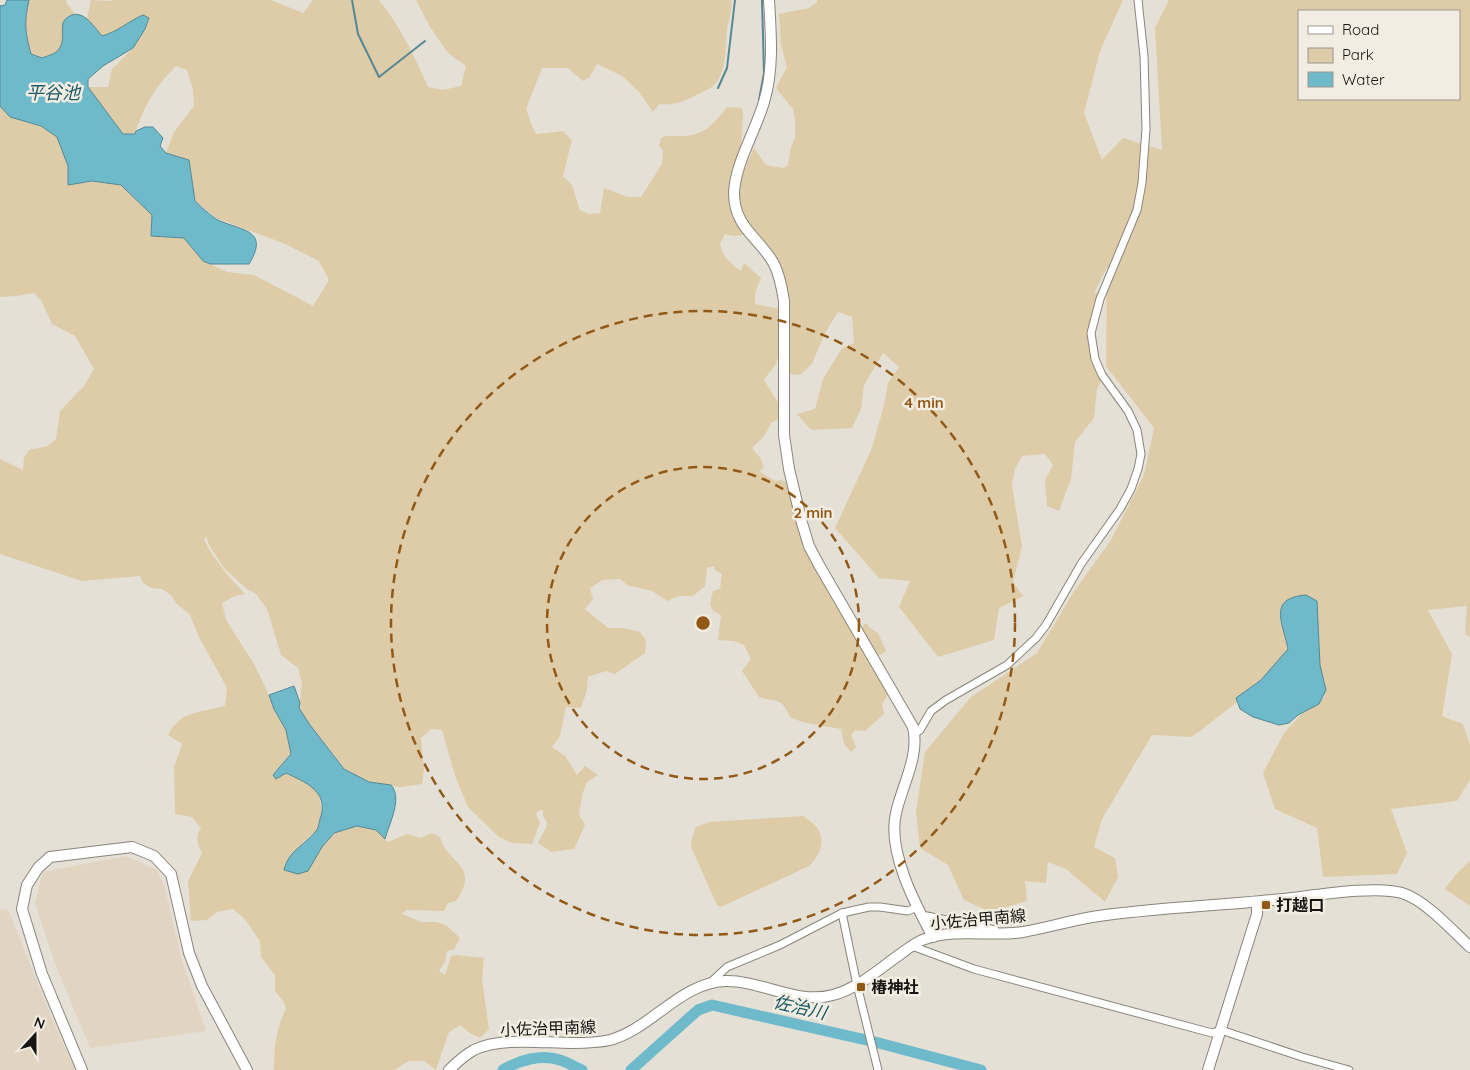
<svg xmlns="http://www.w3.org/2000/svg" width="1470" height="1070" viewBox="0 0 1470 1070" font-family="Quicksand,'Noto Sans JP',sans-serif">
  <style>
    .industrial { fill: #e1d5c1 }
    .green { fill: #ddcca7; fill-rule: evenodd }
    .water { fill: #6ebacb; stroke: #548894 }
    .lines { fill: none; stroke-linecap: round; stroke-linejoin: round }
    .stream { stroke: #548894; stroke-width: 2 }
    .river { stroke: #6ebacb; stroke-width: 11 }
    .street-casing { stroke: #89857b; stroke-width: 9 }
    .secondary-casing { stroke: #89857b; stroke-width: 12 }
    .street { stroke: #fff; stroke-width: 7 }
    .secondary { stroke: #fff; stroke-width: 10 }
    .ring { fill: none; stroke: #925816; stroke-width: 2.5; stroke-dasharray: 9 6 }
    .poi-dot { fill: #925816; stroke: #f2ede3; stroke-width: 2 }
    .labels { text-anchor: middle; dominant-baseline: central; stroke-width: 5; stroke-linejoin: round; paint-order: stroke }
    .poi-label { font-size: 16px; font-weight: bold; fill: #171512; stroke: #f2ede3; text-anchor: start }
    .street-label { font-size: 16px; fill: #171512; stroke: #f2ede3 }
    .water-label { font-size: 18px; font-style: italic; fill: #1a5966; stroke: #f2ede3 }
    .centre { fill: #925816; stroke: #f2ede3; stroke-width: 2.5 }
    .ring-label { font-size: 15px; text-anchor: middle; font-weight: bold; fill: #925816; stroke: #f2ede3; stroke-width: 5; stroke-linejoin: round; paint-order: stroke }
  </style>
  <rect width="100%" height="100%" fill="#e5e0d6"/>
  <g class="industrial">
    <polygon points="126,856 157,870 165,888 181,957 206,1031 90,1048 54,961 35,903 43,872"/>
    <polygon points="8,909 50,1014 75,1070 0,1070 0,910"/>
  </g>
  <g class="green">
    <path d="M29,0H67L66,2L75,14C55,21 68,33 60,48C56,54 48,56 42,58L31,54C25,33 24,21 29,0Z"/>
    <path d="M91,0L111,1L112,0H271L303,13L313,0H379C400,26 415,57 428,87L443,90L461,86L466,66L448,53L430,27L416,0H731C733,9 728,21 727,31C725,48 727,74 713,86C708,90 701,92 696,95C683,102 673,106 659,104L653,112L639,92L622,76L597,64L590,77L583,81L568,68H542L526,109L532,126L536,134L563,131L572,140L563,176L572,185L580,210L589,214L600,213L604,188L628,197H641L662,164L663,150L659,146L661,138C669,134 676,137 685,136C707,134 714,123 727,107L742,108L743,114L741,148L732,176L743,235L733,236L725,234L720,244C723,257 730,263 741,271L744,263L761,278L755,293V304L780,309C781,324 781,350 776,364C773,369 767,374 764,380L779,404L780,418L771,423L765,435L752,448L761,459L764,468L759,471L775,481L781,480L788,483L794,510L889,693L882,704L884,714L865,731L855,730L851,735L856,747L851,752L844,744L841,729L802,722L790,717C781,696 777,703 759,697L742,671L751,659L744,645L734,641L718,640L721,615L713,611L710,604L713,591L720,589L722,574L715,570L714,566L707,568L705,586L693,596H679L667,601L652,591L627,585L620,579L603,580L590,588L593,599L585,609L608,628H623L640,632L646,640L645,653L615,674L606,671L588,677L587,690L581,708L566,707L560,736L552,747L566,757L577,775L585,766L598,775L587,782L583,792L579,814L585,825L574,849L551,852L538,843L546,828L547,822L543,816V810L538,811L536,814L540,823L532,844L512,843L499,837L468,807L455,776L442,730L431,729L421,738L424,770L422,784L400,787L369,782L345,769L310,725L299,708L302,683L298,668L281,655L267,609L255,593L248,590L224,568L209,545L206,536L204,540C215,561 229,577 245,594L235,596L222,603L226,620L254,664L269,695L274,709L286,730L291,755L273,775L286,773L306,782L318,792L322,810L317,830L298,847L308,871L322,847L334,833L357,826L376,830L388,842L407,834L421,838L432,833L440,837C447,864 481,865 456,901L448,903L444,911L406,910L402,914L421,922H436L446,925L460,938L454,950L447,951L445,962L439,971L445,975L451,956L456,955L484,958L482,979L489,1029L480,1038L470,1033L460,1025L449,1032L436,1070L424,1061H409L394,1070H274C274,1048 276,1029 286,1009L284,1002L275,991V975L261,957L260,941L244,918L233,909L217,912L207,920L191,921L188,881L202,853C197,843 195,838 201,828L192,817L175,814L174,767L182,744L168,735C179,711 202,712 225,706L227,688L199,637L190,615L176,603L172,596L162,589L151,588L143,583L140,576L82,581L0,554V459L23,470L24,458L29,450L48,446L56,439L60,411L84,386L94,369L75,336L52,324L41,300L34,293L16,296L0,297V106L10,117L41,126L57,137L68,166V185L92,181L121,185L152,215V236L184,238L203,261L227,272L254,275L313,306L329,280L319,261L283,243L216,218L195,201L189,160L166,153L174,132L194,106L193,90L187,70L176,66C155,87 144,106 135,134H123L88,87H108L112,69L133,48L130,21L116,32L101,36L87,18Z"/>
    <path d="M817,0H1123L1100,51L1084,113L1102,160L1123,138L1162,150L1155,28L1169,0H1470V637L1465,634L1467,606L1428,610L1452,654L1442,716L1463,724L1470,745V780L1457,801L1391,809L1407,853L1397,874L1323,877L1317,828L1275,809L1263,773L1284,733L1306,709L1325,697L1295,597L1281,612L1294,648L1267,679L1192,737L1152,735L1102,819L1094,847L1115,858L1118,877L1105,902L1066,869L1048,862L1046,883L1025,881L1027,901L990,912L964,900L948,865L920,848L916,812L925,752L971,697L1037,653L1073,593L1111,540L1144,475L1154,428L1106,366L1107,267L1094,293H1100L1089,331L1102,380L1097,389L1094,418L1075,442L1071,479L1059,511L1047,506L1045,480L1053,465L1045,454L1022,456L1015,469L1012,485L1022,546L1013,582L1023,596L999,608L994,640L938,657L899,607L910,581L879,578L835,528L872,448L884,405L888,383L899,367L883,353L864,385L861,409L852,428L811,430L797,414L815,409L823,379L842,348L854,343L852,317L838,312L825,333L812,364L800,375L787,374V293L740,210L738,184L754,148L766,165L784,168L788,165L791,147L795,138V120L793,109L776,88L787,67L781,44L779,14L809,8L817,2ZM1299,11H1459V99H1299Z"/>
    <polygon points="864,624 867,624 871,629 878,633 886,651 879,656 862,630"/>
    <path d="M803,816C807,819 813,823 816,826C827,841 820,855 809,866L721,907L717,905L691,847L692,838L696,827L709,822Z"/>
    <polygon points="1470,861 1470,906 1445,889 1457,873"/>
  </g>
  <g class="water">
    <path d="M7,0H29C24,21 25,33 31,54L42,58C47,56 56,54 59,49C65,41 61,31 63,23C65,18 68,17 72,15C85,11 94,27 102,36C119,31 127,22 143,15L149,18L145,29L133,48L103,66L88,79V87L123,134H135L136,131L145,127H153L163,138L160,146L166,153L189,160L195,201C201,207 209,214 216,219C239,231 271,228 249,264H210L203,261L184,238L151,236L152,215L121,185L92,181L68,185V166L57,137L41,126L10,117L0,106V6L5,5Z"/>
    <path d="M1306,595L1317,601L1320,665L1326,690L1319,704L1298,715L1289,723L1279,725L1253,717L1240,709L1236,698L1261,680L1288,649C1283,623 1267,598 1306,595Z"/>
    <path d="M294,686L300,703L299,708L310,725L344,769L369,782L391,785C403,798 389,824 385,839L376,830L357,826L334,833L322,847L308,871L298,874L284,870C288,851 305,845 316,831C319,828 319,821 321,816C328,791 305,782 286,773L276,779L273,775L291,754L286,730L274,709L269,695Z"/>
  </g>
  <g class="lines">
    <g class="stream">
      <polyline points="352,0 358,34 379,77 425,41"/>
      <polyline points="718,88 727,68 735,0"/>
      <polyline points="759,100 764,73 762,0"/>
    </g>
    <g class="river">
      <path d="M503,1070C519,1060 541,1054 560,1060C567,1062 575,1067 582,1070"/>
      <polyline points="631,1070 698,1010 712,1005 875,1042 981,1070"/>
    </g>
    <g class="street-casing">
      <g id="street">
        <polyline points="914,734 920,730 931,711 946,700 1007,665 1036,638 1046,625 1081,564 1120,509 1131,489 1138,469 1141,454 1137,430 1128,411 1102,375 1095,359 1091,333 1100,299 1137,210 1142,183 1146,129 1144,56 1138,0"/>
        <polyline points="842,913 857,985 878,1070"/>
        <polyline points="922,916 927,916 995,930"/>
        <polyline points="912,946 974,969 1212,1033 1221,1030 1302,1057 1349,1070"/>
        <polyline points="710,983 727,967 780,945 842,913 869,907 880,907 908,911 917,907"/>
      </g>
    </g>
    <g class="secondary-casing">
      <g id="secondary">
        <path d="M769,0C771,34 774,69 764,102C756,130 735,164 734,193C734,228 760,238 774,264C780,276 782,288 784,301V435L789,469L802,523L809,546L819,565L913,727C920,756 902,785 896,813C887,851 915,904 933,937"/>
        <polyline points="82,1070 42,974 22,909 27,885 38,868 50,857 132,847 154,856 171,874 189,953 202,986 247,1070"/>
        <path d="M449,1070C457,1062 465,1055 474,1050C500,1037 543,1043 572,1043C585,1043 597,1043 610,1040C651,1029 680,983 725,981C761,980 796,1005 833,995C859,988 880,968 902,953C909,948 917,941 925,939C956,928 991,937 1023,932C1046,928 1069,921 1092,917C1155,907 1219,906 1283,899C1312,896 1375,885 1402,893C1425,900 1452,930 1470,947"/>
        <polyline points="1208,1070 1257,914 1257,902"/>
      </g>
    </g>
    <use href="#street" class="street"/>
    <use href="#secondary" class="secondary"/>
  </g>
  <g class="ring">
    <circle cx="703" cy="623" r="156"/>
    <circle cx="703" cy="623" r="312"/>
  </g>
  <g class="poi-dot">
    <rect x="1261" y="900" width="10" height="10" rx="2.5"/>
    <rect x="856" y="982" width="10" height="10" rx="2.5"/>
  </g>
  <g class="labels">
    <g class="poi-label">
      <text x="1276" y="905">打越口</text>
      <text x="871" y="987">椿神社</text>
    </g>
    <g class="street-label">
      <text transform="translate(978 919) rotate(-5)">小佐治甲南線</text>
      <text transform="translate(548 1028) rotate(-2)">小佐治甲南線</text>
    </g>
    <g class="water-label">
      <text x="53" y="92">平谷池</text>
      <text transform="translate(800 1007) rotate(13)">佐治川</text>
    </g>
  </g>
  <circle cx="703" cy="623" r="8" class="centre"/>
  <g class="ring-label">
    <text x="924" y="408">4 min</text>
    <text x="813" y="518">2 min</text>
  </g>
  <rect x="1298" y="10" width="162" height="90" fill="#f2ede3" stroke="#9a978f"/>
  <rect x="1308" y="26" width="25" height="8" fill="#ffffff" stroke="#9a978f"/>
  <text x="1342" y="35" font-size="15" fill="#171512">Road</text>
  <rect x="1308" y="48" width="25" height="15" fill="#ddcca7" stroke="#9a978f"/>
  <text x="1342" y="60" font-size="15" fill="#171512">Park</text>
  <rect x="1308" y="72" width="25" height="15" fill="#6ebacb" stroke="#9a978f"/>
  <text x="1342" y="85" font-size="15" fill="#171512">Water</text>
  <g transform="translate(35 1035) rotate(21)" stroke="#f2ede3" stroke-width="4" paint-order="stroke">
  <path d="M0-4L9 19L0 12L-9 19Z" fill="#171512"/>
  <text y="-8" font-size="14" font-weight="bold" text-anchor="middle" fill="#171512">N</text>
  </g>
</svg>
